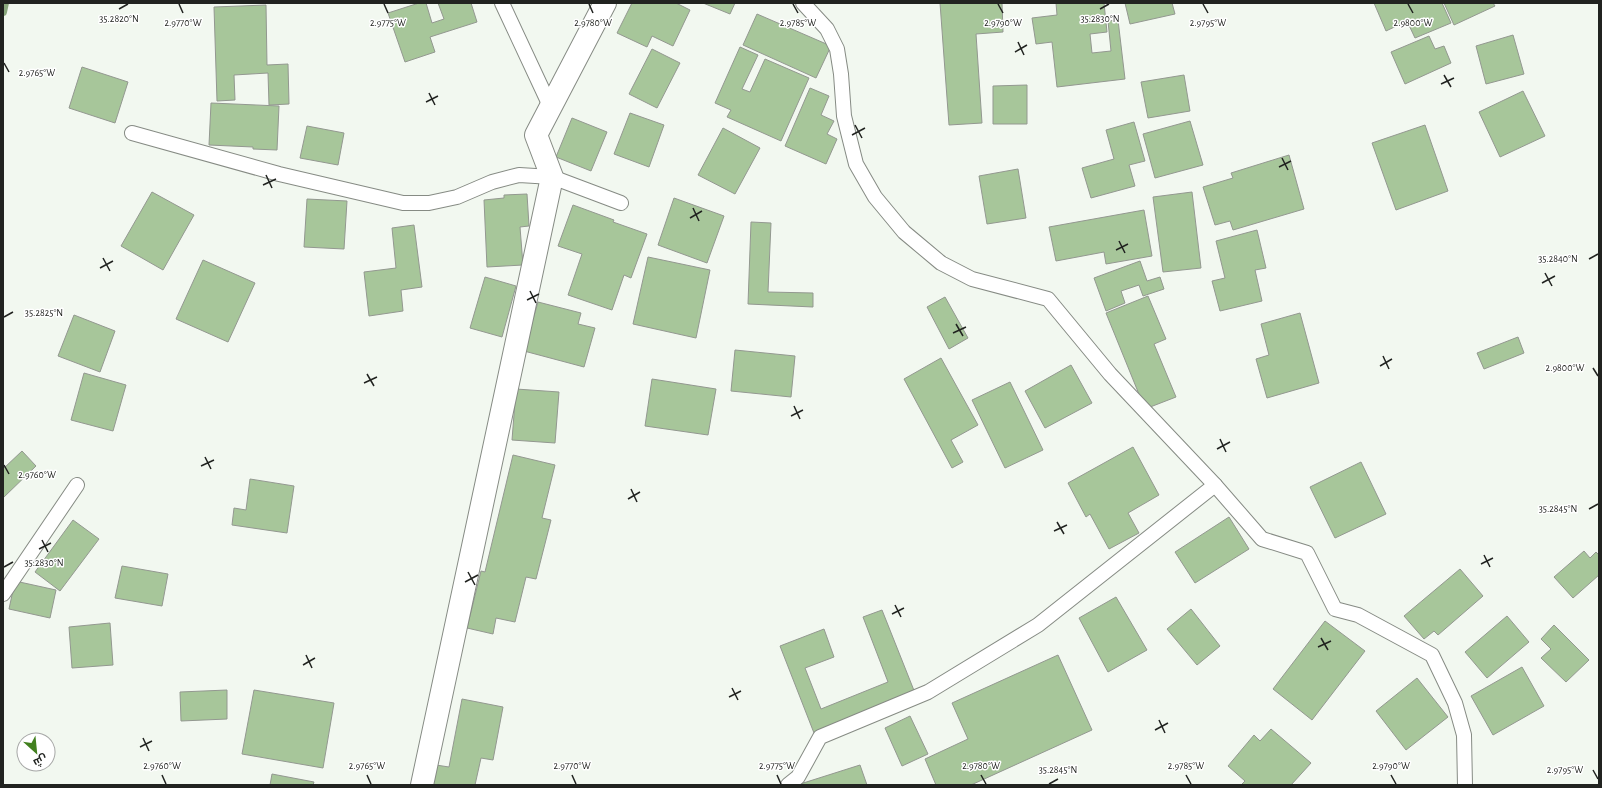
<svg xmlns="http://www.w3.org/2000/svg" width="1602" height="788" viewBox="0 0 1602 788" font-family="'Alegreya Sans',Cairo,sans-serif">
  <style>
    .lines { fill: none; stroke-linecap: round; stroke-linejoin: round }
    .stream { stroke: #8aa87d; stroke-width: 8 }
    .building { fill: #a7c69a; stroke: #939890 }
    .service-casing { stroke: #868b84; stroke-width: 16 }
    .minor-casing { stroke: #868b84; stroke-width: 24 }
    .service { stroke: #fff; stroke-width: 14 }
    .minor { stroke: #fff; stroke-width: 22 }
    .ticks { fill: none; stroke: #212320; stroke-width: 1.5 }
    .ticks-label { font-size: 10px; text-anchor: middle; fill: #212320; stroke: #fff; stroke-width: 3; stroke-linejoin: round; paint-order: stroke }
  </style>
  <rect width="100%" height="100%" fill="#f2f8f0"/>
  <g class="lines">
    <polyline class="stream" points="3,12 5,3"/>
  </g>
  <g class="building">
    <polygon points="419,3 426,3 432,23 444,19 438,3 471,3 477,22 430,37 435,52 405,62 388,13"/>
    <polygon points="632,3 676,3 690,10 673,46 652,36 647,47 617,33"/>
    <polygon points="703,3 735,3 730,14"/>
    <polygon points="940,3 1002,3 1003,32 976,34 982,123 949,125"/>
    <polygon points="1056,3 1104,3 1107,32 1090,34 1092,53 1111,51 1108,21 1118,20 1125,79 1057,87 1052,42 1036,44 1032,18 1057,15"/>
    <polygon points="1125,3 1172,3 1175,14 1130,24"/>
    <polygon points="1374,3 1442,3 1451,23 1415,38 1407,21 1386,31"/>
    <polygon points="1444,3 1493,3 1495,6 1454,25"/>
    <polygon points="266,5 267,65 288,64 289,104 269,105 268,73 234,75 235,100 217,101 214,7"/>
    <polygon points="757,14 831,46 816,78 743,45"/>
    <polygon points="1513,35 1524,74 1486,84 1476,46"/>
    <polygon points="1429,36 1435,49 1444,46 1451,63 1405,84 1391,52"/>
    <polygon points="740,47 758,55 742,89 750,92 765,59 809,78 781,141 727,117 731,110 715,103"/>
    <polygon points="652,49 680,63 657,108 629,94"/>
    <polygon points="82,67 128,82 115,123 69,108"/>
    <polygon points="1184,75 1190,111 1148,118 1141,82"/>
    <polygon points="1027,85 1027,124 993,124 993,86"/>
    <polygon points="810,88 829,96 821,115 834,121 827,134 837,139 826,164 785,146"/>
    <polygon points="1523,91 1545,136 1500,157 1479,112"/>
    <polygon points="211,103 279,106 277,150 253,149 253,147 209,145"/>
    <polygon points="630,113 664,125 649,167 614,154"/>
    <polygon points="572,118 607,132 591,171 556,157"/>
    <polygon points="1190,121 1203,165 1155,178 1143,134"/>
    <polygon points="1134,122 1145,161 1129,165 1135,186 1091,198 1082,168 1114,159 1106,130"/>
    <polygon points="1425,125 1448,191 1396,210 1372,143"/>
    <polygon points="307,126 344,133 338,165 300,158"/>
    <polygon points="723,128 760,148 735,194 698,175"/>
    <polygon points="1289,155 1304,209 1233,230 1230,221 1215,225 1203,187 1233,178 1231,173"/>
    <polygon points="1018,169 1026,218 987,224 979,176"/>
    <polygon points="152,192 194,215 163,270 121,246"/>
    <polygon points="1192,192 1201,268 1163,272 1153,197"/>
    <polygon points="527,194 529,226 520,227 523,265 487,267 484,200 504,198 504,195"/>
    <polygon points="674,198 724,216 707,263 658,245"/>
    <polygon points="307,199 347,201 344,249 304,247"/>
    <polygon points="573,205 614,220 613,222 647,234 631,278 624,275 612,310 568,295 582,254 558,246"/>
    <polygon points="1144,210 1152,256 1106,264 1104,252 1056,261 1049,227"/>
    <polygon points="751,222 771,223 768,292 813,293 813,307 748,304"/>
    <polygon points="414,225 422,287 401,290 403,311 369,316 364,272 396,268 392,228"/>
    <polygon points="1257,230 1266,268 1255,270 1262,301 1220,311 1212,281 1225,278 1216,241"/>
    <polygon points="648,257 710,270 696,338 633,324"/>
    <polygon points="203,260 255,283 228,342 176,319"/>
    <polygon points="1140,261 1147,281 1160,277 1164,289 1143,296 1139,285 1121,291 1125,303 1106,311 1094,278"/>
    <polygon points="485,277 516,286 502,337 470,328"/>
    <polygon points="1148,296 1166,339 1154,344 1176,397 1145,409 1106,313"/>
    <polygon points="945,297 968,338 949,349 927,307"/>
    <polygon points="538,302 581,313 578,324 595,328 584,367 524,351"/>
    <polygon points="1300,313 1319,383 1267,398 1256,359 1269,355 1261,324"/>
    <polygon points="74,315 115,331 100,372 58,356"/>
    <polygon points="1518,337 1524,353 1484,369 1477,353"/>
    <polygon points="735,350 795,356 791,397 731,391"/>
    <polygon points="941,358 978,425 951,440 963,462 952,468 904,379"/>
    <polygon points="1071,365 1092,403 1045,428 1025,391"/>
    <polygon points="84,373 126,385 113,431 71,420"/>
    <polygon points="652,379 716,389 708,435 645,426"/>
    <polygon points="1010,382 1043,450 1005,468 972,400"/>
    <polygon points="516,389 559,392 555,443 512,440"/>
    <polygon points="1133,447 1159,495 1128,513 1139,533 1109,549 1090,514 1086,517 1068,483"/>
    <polygon points="22,451 36,466 3,498 3,469"/>
    <polygon points="513,455 555,465 542,518 551,520 536,579 526,577 515,622 496,618 493,634 467,628 481,571 485,572"/>
    <polygon points="1361,462 1386,514 1335,538 1310,487"/>
    <polygon points="250,479 294,486 287,533 232,525 234,508 246,510"/>
    <polygon points="1229,517 1249,549 1195,583 1175,552"/>
    <polygon points="73,520 99,539 60,591 35,572"/>
    <polygon points="1584,551 1590,558 1596,552 1599,555 1599,575 1573,598 1554,577"/>
    <polygon points="122,566 168,574 162,606 115,598"/>
    <polygon points="1460,569 1483,596 1438,635 1434,631 1424,639 1404,616"/>
    <polygon points="15,581 56,590 50,618 9,609"/>
    <polygon points="1116,597 1147,650 1108,672 1079,618"/>
    <polygon points="1191,609 1220,646 1197,665 1167,629"/>
    <polygon points="882,610 915,693 814,733 780,646 824,629 834,657 805,668 821,709 888,682 863,617"/>
    <polygon points="1507,616 1529,642 1487,678 1465,652"/>
    <polygon points="1325,621 1365,651 1312,720 1273,689"/>
    <polygon points="110,623 113,665 72,668 69,627"/>
    <polygon points="1554,625 1589,660 1566,682 1541,658 1551,649 1541,639"/>
    <polygon points="1058,655 1092,730 971,785 936,785 925,759 968,739 952,703"/>
    <polygon points="1522,667 1544,706 1493,735 1471,696"/>
    <polygon points="1417,678 1448,717 1406,750 1376,711"/>
    <polygon points="227,690 227,719 181,721 180,692"/>
    <polygon points="254,690 334,703 323,768 242,754"/>
    <polygon points="462,699 503,707 493,760 481,758 475,785 432,785 436,765 449,767"/>
    <polygon points="910,716 928,754 902,766 885,728"/>
    <polygon points="1271,729 1311,763 1291,785 1241,785 1245,781 1228,766 1254,735 1260,741"/>
    <polygon points="860,765 867,785 797,785"/>
    <polygon points="272,774 314,782 313,785 270,785"/>
  </g>
  <g class="lines">
    <g class="service-casing">
      <g id="service">
        <polyline points="502,3 551,108"/>
        <polyline points="803,3 827,29 837,49 841,74 844,116 856,164 875,197 904,232 941,263 972,279 1048,299 1110,374 1215,485 1262,539 1307,553 1335,609 1358,615 1432,655 1455,703 1464,735 1465,785"/>
        <polyline points="132,133 279,174 403,203 429,203 457,197 492,182 519,175 552,177 621,203"/>
        <polyline points="3,594 77,485"/>
        <polyline points="788,785 798,777 820,737 928,692 1038,625 1215,485"/>
      </g>
    </g>
    <g class="minor-casing">
      <polyline id="minor" points="422,785 552,177 536,135 605,3"/>
    </g>
    <use href="#service" class="service"/>
    <use href="#minor" class="minor"/>
  </g>
  <path class="ticks" d="M179,4L183,13M384,4L388,13M589,4L593,13M793,4L798,13M998,4L1003,13M1203,4L1208,13M1408,4L1413,13M119,9L128,4M1100,9L1109,4M1018,42L1024,55M1015,52L1027,45M4,63L9,72M1444,75L1451,87M1441,84L1454,78M429,93L435,105M426,102L438,96M855,125L862,138M852,135L865,128M1282,158L1288,170M1279,167L1291,161M266,175L272,188M263,185L276,179M693,208L699,221M690,218L702,211M1119,241L1125,253M1116,250L1128,244M103,258L110,271M1589,259L1598,254M100,268L113,261M1545,273L1552,286M1542,283L1555,276M530,291L536,303M527,300L539,294M4,317L13,312M956,324L963,336M953,333L966,327M1383,356L1389,369M1380,366L1392,359M1593,368L1598,376M367,374L374,386M364,383L377,377M794,406L800,419M791,416L803,410M1220,439L1226,452M1217,449L1230,442M205,457L211,469M4,465L9,474M201,466L214,460M631,489L637,502M628,499L640,492M1589,509L1598,504M1057,522L1064,534M1054,531L1067,525M42,540L48,552M39,549L51,543M1484,555L1490,567M1481,564L1493,558M4,567L13,562M468,572L475,585M465,582L478,575M895,605L901,617M892,614L904,608M1321,638L1328,650M1318,647L1331,641M306,655L312,668M303,665L315,658M732,688L738,700M729,697L741,691M1159,720L1165,733M1155,730L1168,723M143,738L149,751M140,747L152,741M1593,770L1598,779M162,775L166,784M367,775L371,784M572,775L576,784M777,775L781,784M981,775L986,784M1186,775L1191,784M1391,775L1396,784M1049,784L1058,779"/>
  <g class="ticks-label">
    <text x="119" y="22">35.2820°N</text>
    <text x="1100" y="22">35.2830°N</text>
    <text x="183" y="26">2.9770°W</text>
    <text x="388" y="26">2.9775°W</text>
    <text x="593" y="26">2.9780°W</text>
    <text x="798" y="26">2.9785°W</text>
    <text x="1003" y="26">2.9790°W</text>
    <text x="1208" y="26">2.9795°W</text>
    <text x="1413" y="26">2.9800°W</text>
    <text x="37" y="76">2.9765°W</text>
    <text x="1558" y="262">35.2840°N</text>
    <text x="44" y="316">35.2825°N</text>
    <text x="1565" y="371">2.9800°W</text>
    <text x="37" y="478">2.9760°W</text>
    <text x="1558" y="512">35.2845°N</text>
    <text x="44" y="566">35.2830°N</text>
    <text x="162" y="769">2.9760°W</text>
    <text x="367" y="769">2.9765°W</text>
    <text x="572" y="769">2.9770°W</text>
    <text x="777" y="769">2.9775°W</text>
    <text x="981" y="769">2.9780°W</text>
    <text x="1186" y="769">2.9785°W</text>
    <text x="1391" y="769">2.9790°W</text>
    <text x="1058" y="773">35.2845°N</text>
    <text x="1565" y="773">2.9795°W</text>
  </g>
  <rect width="1602" height="788" fill="none" stroke="#212320" stroke-width="8"/>
  <g transform="translate(36 752) rotate(153)"><circle r="19" fill="#ffffff" stroke="#a6a7a6"/>
  <path d="M0-3L7 15L0 10L-7 15Z" fill="#42801f"/>
  <text y="-6" font-size="11" font-weight="bold" text-anchor="middle" fill="#212320">ش</text>
  </g>
</svg>
